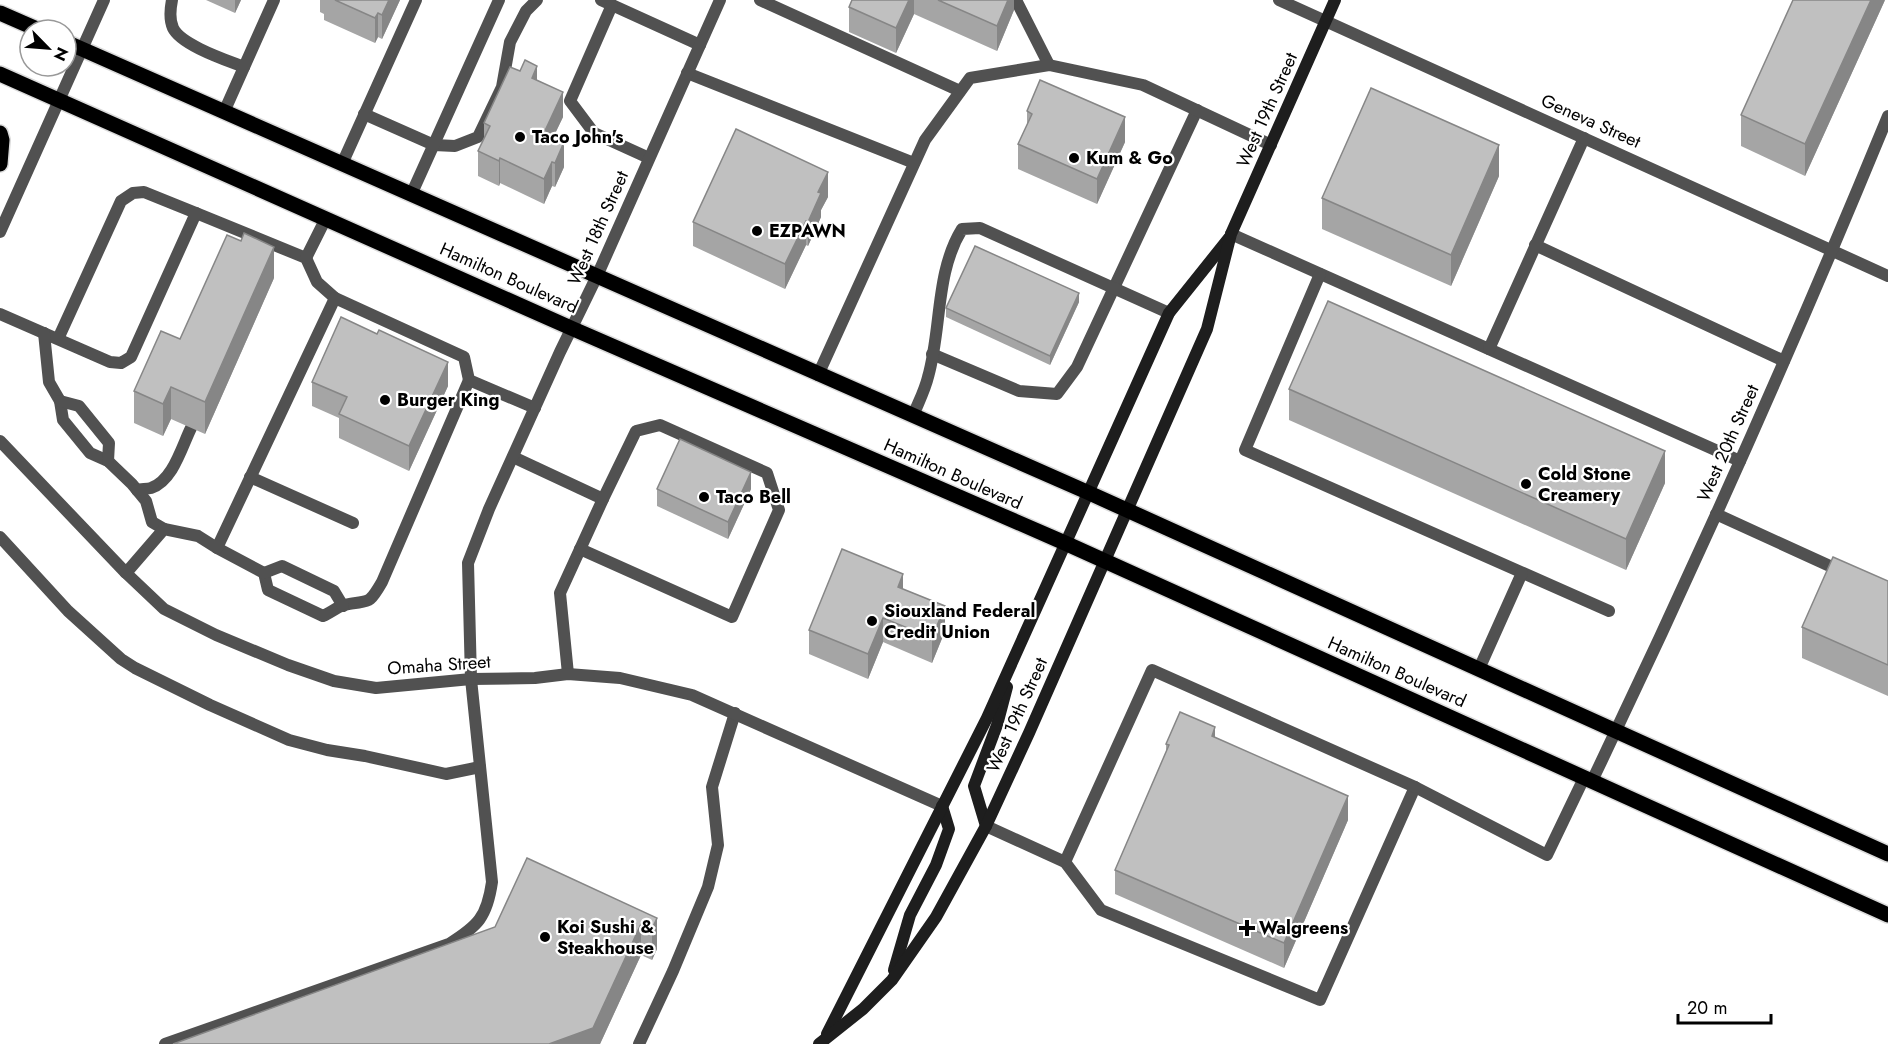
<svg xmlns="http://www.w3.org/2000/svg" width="1888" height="1044" viewBox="0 0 1888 1044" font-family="Jost,sans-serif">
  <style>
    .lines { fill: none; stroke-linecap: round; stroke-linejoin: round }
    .primary-casing { stroke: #dbdbdb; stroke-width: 18 }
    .service { stroke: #515151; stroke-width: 12 }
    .minor { stroke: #515151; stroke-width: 12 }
    .secondary { stroke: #1e1e1e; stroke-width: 12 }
    .primary { stroke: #000; stroke-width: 15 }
    .wall { fill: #a5a5a5 }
    .shaded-wall { fill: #868686 }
    .building { fill: #c0c0c0; stroke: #868686; stroke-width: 1.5 }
    .poi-dot { fill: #000; stroke: #fff; stroke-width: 2 }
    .labels { text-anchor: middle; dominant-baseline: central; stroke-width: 4.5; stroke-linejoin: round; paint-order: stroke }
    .street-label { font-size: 18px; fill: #000; stroke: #fff }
    .poi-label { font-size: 18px; font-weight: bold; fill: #000; stroke: #fff; text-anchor: start }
  </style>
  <rect width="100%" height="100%" fill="#fff"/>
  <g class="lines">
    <g class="primary-casing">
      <g id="primary">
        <polyline points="0,13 39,30"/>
        <polyline points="66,42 1087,492 1888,854"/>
        <polyline points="0,74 571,328 1065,543 1888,915"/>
        <polyline points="0,133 2,140 0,164"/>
      </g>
    </g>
    <g class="service">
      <path d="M172,0C170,10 169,19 173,28C181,45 226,60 244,67"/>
      <polyline points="601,0 700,45"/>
      <polyline points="760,0 960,91"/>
      <polyline points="1016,0 1049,65"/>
      <polyline points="612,5 570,101 594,133 649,158"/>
      <polyline points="687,73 914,163"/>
      <polyline points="224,112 274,0"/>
      <polyline points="364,114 434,145 455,146 478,137 502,87 510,42 526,11 537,0"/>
      <polyline points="342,164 416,0"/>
      <polyline points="411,195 499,0"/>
      <polyline points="196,213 306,258 317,282 335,298"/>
      <polyline points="1231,234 1740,461"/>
      <polyline points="1535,245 1784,361"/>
      <polyline points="306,258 326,218"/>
      <polyline points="1320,274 1245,450 1609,611"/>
      <polyline points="0,314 110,362 121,363 131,357 196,213 144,192 133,193 121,201 58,339"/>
      <polyline points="44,333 49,382 60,401 63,420 90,453 108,461 132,484 146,501 152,522 164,529"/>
      <polyline points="1489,349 1584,138"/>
      <polyline points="932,354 1019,391 1057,394 1077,367 1197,110"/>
      <polyline points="818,375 925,140 970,78 1049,65 1143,85 1271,145"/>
      <polyline points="60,401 79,406 109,443 108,461"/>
      <path d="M913,416C918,403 925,390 928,377C942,328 935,273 962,229L980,228L1169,313"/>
      <polyline points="513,457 603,499 560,593 568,674"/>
      <polyline points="250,477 353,523"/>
      <path d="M137,490C141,489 147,489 151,488C173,481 182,446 191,428"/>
      <polyline points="1716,514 1843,572"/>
      <polyline points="0,537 68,611 121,659 135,668 210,705 289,740 327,750 365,756 446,774 480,767"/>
      <path d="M217,548L264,573L268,590L323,616C330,613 337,607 344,605C369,599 367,608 382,582L469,380"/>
      <polyline points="580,549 732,617 779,510 767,473 660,425 636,431 603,499"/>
      <polyline points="126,573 164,529 198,536 217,548 335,298 464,357 469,380 535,408"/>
      <polyline points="264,573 282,566 334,591 343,606"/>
      <polyline points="1479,669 1522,573"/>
      <polyline points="986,826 1065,862 1101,910 1320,1000 1415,787 1547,855 1584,778"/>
      <polyline points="1065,862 1152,670 1415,787"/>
      <path d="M165,1044L449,944C478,926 487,917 492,882L471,679"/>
      <polyline points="639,1044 673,971 708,887 718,845 712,787 735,713"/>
    </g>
    <g class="minor">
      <polyline points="1279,0 1888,276"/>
      <polyline points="0,232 104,0"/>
      <polyline points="0,441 126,573 164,609 216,635 288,665 334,681 376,688 471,679 535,678 568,674 620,678 692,695 942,806"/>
      <polyline points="471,679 468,563 489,509 560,352 597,276 720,0"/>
      <path d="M1592,781C1697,562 1796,340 1888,116"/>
    </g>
    <g class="secondary">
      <polyline points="986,826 974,786 997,725 1007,687"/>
      <polyline points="894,970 910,915 936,865 949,829 942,806"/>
      <polyline points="827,1034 987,718 1169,313 1229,238"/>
      <polyline points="819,1044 863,1009 892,980 936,917 986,826 1029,733 1207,329 1231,234 1335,0"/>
    </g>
    <use href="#primary" class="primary"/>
  </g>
  <g class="wall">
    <polygon points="206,0 241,0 235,13"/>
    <polygon points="320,0 400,0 382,39 378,37 375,43 324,20 324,14 320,12"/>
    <polygon points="852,0 1014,0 1014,10 997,51 914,14 896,53 849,32 849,7"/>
    <polygon points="1885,0 1805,176 1741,146 1741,115"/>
    <polygon points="537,80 563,117 553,137 564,167 555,187 552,186 544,204 500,183 499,186 478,176 478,151 484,139 484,123"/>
    <polygon points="1027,111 1125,142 1097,204 1018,169 1018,144 1027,126"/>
    <polygon points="1499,176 1451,286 1322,229 1322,198"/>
    <polygon points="828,197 821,210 821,217 808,246 806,245 785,289 693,246 693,222"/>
    <polygon points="274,278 205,434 171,419 163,436 134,423 134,391 180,339"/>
    <polygon points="1079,302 1050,365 946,317 946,308"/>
    <polygon points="312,382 448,386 409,471 339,438 339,418 312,406"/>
    <polygon points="1289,389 1665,483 1626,570 1289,420"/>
    <polygon points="657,489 751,489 728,539 657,506"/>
    <polygon points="1888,581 1888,696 1802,658 1802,627"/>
    <polygon points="903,589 945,631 932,663 883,642 868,679 809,654 809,630"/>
    <polygon points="1215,737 1348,820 1284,968 1115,894 1115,870 1166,752 1166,744"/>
    <polygon points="657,918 657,949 652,960 641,955 600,1044 173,1044"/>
  </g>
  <g class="shaded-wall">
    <polygon points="235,0 241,0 235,13"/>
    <polygon points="389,0 400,0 382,39 382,15"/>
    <polygon points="909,0 914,0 914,14 896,53 896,28"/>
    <polygon points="1008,0 1014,0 1014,10 997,51 997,26"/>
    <polygon points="1871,0 1885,0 1805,176 1805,144"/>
    <polygon points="378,13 378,37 375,43 375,18"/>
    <polygon points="537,66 537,91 532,78"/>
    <polygon points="563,92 563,117 544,157 544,133"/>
    <polygon points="1125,117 1125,142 1097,204 1097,179"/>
    <polygon points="564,142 564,167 555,187 555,163"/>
    <polygon points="1499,145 1499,176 1451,286 1451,255"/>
    <polygon points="500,158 500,183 499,186 499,161"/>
    <polygon points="552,162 552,186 544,204 544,179"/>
    <polygon points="828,172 828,197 821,210 821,217 808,246 808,222 818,192"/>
    <polygon points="806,221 806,245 785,289 785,264"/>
    <polygon points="274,247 274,278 205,434 205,402"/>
    <polygon points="1079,293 1079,302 1050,365 1050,356"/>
    <polygon points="448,362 448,386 409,471 409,446"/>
    <polygon points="171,387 171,419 163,436 163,404"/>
    <polygon points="1665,451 1665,483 1626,570 1626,539"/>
    <polygon points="751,472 751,489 728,539 728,522"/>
    <polygon points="903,574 903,599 898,587"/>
    <polygon points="945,606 945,631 932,663 932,638"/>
    <polygon points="883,618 883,642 868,679 868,654"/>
    <polygon points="1215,727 1215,752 1212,736"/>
    <polygon points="1348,796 1348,820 1284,968 1284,943"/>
    <polygon points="657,918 657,949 652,960 652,929"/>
    <polygon points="641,924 641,955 600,1044 549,1044"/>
  </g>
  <g class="building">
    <polygon points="335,0 389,0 382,15 378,13 375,18"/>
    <polygon points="852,0 909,0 896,28 849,7"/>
    <polygon points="938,0 1008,0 997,26"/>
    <polygon points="1793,0 1871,0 1805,144 1741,115"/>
    <polygon points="525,60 537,66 532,78 563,92 544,133 564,142 555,163 552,162 544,179 500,158 499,161 478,151 490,126 484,123 510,67 520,71"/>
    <polygon points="1040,80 1125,117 1097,179 1018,144 1032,114 1027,111"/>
    <polygon points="1371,88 1499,145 1451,255 1322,198"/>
    <polygon points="736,129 828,172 818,192 821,193 808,222 806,221 785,264 693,222"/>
    <polygon points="244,233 274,247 205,402 171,387 163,404 134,391 161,331 180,339 227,235 241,241"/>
    <polygon points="975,246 1079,293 1050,356 946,308"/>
    <polygon points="1328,301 1665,451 1626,539 1289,389"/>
    <polygon points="341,317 377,334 379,330 448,362 409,446 339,414 347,397 312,382"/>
    <polygon points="680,439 751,472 728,522 657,489"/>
    <polygon points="842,549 903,574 898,587 945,606 932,638 883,618 868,654 809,630"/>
    <polygon points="1833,557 1888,581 1888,665 1802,627"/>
    <polygon points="1180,712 1215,727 1212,736 1348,796 1284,943 1115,870 1169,745 1166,744"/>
    <polygon points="527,858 657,918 652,929 641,924 593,1028 549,1044 173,1044 495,927"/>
  </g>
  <g class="poi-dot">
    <circle cx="520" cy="137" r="6"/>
    <circle cx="1074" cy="158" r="6"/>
    <circle cx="757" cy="231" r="6"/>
    <circle cx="385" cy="400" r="6"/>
    <circle cx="1526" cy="484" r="6"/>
    <circle cx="704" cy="497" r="6"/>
    <circle cx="872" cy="621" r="6"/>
    <path d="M1244 919h6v6h6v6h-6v6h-6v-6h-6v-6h6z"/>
    <circle cx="545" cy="937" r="6"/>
  </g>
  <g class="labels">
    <g class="street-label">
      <text transform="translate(1267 110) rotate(-66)">West 19th Street</text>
      <text transform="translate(1591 121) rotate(24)">Geneva Street</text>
      <text transform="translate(598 228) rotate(-66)">West 18th Street</text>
      <text transform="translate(509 278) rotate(24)">Hamilton Boulevard</text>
      <text transform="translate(1728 443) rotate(-66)">West 20th Street</text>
      <text transform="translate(953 474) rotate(24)">Hamilton Boulevard</text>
      <text transform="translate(439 665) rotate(-4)">Omaha Street</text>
      <text transform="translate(1397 672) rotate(24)">Hamilton Boulevard</text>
      <text transform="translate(1017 715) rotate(-66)">West 19th Street</text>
    </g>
    <g class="poi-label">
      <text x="532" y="137">Taco John's</text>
      <text x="1086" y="158">Kum &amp; Go</text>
      <text x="769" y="231">EZPAWN</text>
      <text x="397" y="400">Burger King</text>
      <text x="1538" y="474">Cold Stone<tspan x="1538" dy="21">Creamery</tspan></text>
      <text x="716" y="497">Taco Bell</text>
      <text x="884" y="611">Siouxland Federal<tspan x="884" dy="21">Credit Union</tspan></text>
      <text x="557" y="927">Koi Sushi &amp;<tspan x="557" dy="21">Steakhouse</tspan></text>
      <text x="1259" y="928">Walgreens</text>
    </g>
  </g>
  <g transform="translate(48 48) rotate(115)"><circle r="28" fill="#ffffff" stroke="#999999" stroke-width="1.5"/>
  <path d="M0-4.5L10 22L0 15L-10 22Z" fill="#000000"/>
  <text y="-9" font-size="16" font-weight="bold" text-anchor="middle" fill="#000000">N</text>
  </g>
  <path d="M1678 1014v9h93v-9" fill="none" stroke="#000000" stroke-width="3"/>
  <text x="1687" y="1014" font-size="18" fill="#000000" stroke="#ffffff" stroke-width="4.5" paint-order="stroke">20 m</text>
</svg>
